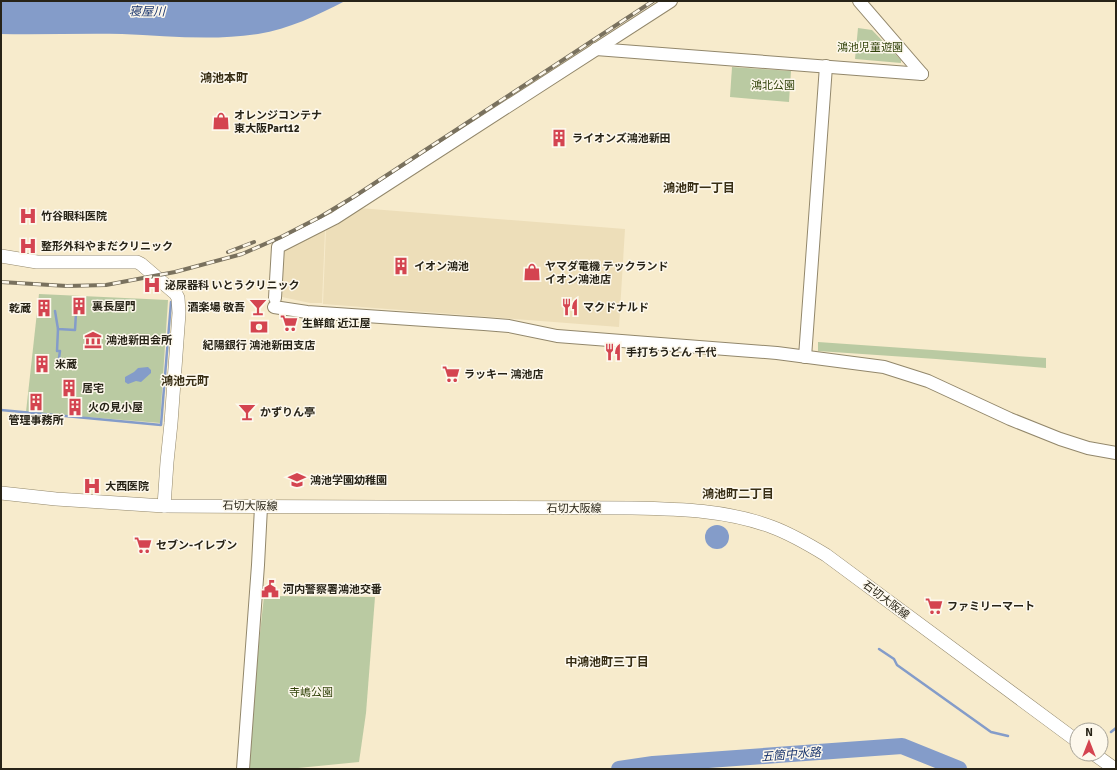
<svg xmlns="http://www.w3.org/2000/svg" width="1117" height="770" viewBox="0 0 1117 770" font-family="Signika,'Noto Sans JP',sans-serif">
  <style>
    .built { fill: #eddeb9 }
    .green { fill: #bacaa2 }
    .water { fill: #849cc9 }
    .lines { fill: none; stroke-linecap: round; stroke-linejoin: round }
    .stream { stroke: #849cc9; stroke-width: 2.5 }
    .river { stroke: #849cc9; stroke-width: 16 }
    .tertiary-casing { stroke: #92876b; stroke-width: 14 }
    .secondary-casing { stroke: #92876b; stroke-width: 14 }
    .tertiary { stroke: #fff; stroke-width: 12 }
    .secondary { stroke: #fff; stroke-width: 13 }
    .rail-casing { stroke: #79715e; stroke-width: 4 }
    .rail { stroke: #fdf8ec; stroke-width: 2.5; stroke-dasharray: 8; stroke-linecap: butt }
    .labels { text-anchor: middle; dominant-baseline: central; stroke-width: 3; stroke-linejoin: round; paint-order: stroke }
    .park-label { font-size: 11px; fill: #304108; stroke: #fdf8ec }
    .poi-label { font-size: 11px; font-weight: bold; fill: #272317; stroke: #fdf8ec; text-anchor: start }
    .street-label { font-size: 11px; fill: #272317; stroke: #fdf8ec }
    .water-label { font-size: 12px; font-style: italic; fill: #1c376f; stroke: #fdf8ec }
    .neighbourhood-label { font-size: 12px; font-weight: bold; fill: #382e15; stroke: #fdf8ec }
  </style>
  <rect width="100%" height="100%" fill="#f7ebcc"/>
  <g class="built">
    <polygon points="359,208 625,229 619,327 323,304 326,228"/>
    <polygon points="325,230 322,303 310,303 282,297 283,252"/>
  </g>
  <g class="green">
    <polygon points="858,28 872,30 901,60 901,63 855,59"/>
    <polygon points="732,67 791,71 789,102 730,97"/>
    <polygon points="39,294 168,300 160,423 26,412"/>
    <polygon points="818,342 1046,358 1046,368 936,359 818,351"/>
    <polygon points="264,596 375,597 366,713 359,762 298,768 249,769 254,689"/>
  </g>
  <g class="water">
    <path d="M1,1H345C318,15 289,29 258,34C213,41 167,36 122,34C82,33 41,35 1,34Z"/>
    <polygon points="148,367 151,370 151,373 141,382 136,381 128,384 125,382 125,377 134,372 138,368"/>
    <circle cx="717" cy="537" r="12"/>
  </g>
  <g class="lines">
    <g class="stream">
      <polyline points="55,311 58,329 75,330 76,313"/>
      <polyline points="58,329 57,351 60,351 59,358"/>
      <polyline points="1,410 161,425 171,302"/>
      <polyline points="879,649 894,659 897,665 991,732 1008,736"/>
      <polyline points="1111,732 1116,728"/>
    </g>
    <polyline class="river" points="619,769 653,764 902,746 959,769"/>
    <g class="tertiary-casing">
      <g id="tertiary">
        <polyline points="859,1 922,74"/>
        <polyline points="596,49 922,74"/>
        <polyline points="275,298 278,247 335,218 671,1"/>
        <polyline points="274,307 307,312 484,324 509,326 557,336 777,353 884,367 928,381 1010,419 1060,439 1088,448 1116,453"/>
        <polyline points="805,357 826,66"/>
        <polyline points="243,769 258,565 261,507"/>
      </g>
    </g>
    <g class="secondary-casing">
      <g id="secondary">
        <polyline points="1,256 37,262 137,262 141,264 176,294 178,298 179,313 171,423 167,462 164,506"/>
        <path d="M1,493L56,499L164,506L632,508C680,509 727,510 772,527C791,534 808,544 826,555L1077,741"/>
        <polyline points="1094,754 1115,769"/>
      </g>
    </g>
    <use href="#tertiary" class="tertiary"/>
    <use href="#secondary" class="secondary"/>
    <g class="rail-casing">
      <g id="rail">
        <polyline points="228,252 254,242"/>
        <polyline points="1,282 67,286 106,285 175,272 242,254 281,237 320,217 355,196 653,1"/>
      </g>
    </g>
    <use href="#rail" class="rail"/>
  </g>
  <defs>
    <g id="shop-bare" transform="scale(1.38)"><path d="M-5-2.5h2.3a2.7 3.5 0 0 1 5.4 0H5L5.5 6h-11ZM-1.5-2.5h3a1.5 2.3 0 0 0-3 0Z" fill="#d44450" stroke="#fdf8ec" stroke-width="2.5" paint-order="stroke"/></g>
    <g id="building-bare" transform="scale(1.38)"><path d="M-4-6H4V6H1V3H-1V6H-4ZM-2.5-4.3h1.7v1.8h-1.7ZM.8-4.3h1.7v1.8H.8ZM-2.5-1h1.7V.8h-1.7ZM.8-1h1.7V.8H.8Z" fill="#d44450" stroke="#fdf8ec" stroke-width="2.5" paint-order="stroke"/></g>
    <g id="hospital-bare" transform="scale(1.38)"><path d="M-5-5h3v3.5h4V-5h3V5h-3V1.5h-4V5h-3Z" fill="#d44450" stroke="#fdf8ec" stroke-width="2.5" paint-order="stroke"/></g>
    <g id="bar-bare" transform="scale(1.38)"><path d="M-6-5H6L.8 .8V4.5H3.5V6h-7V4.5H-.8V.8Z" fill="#d44450" stroke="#fdf8ec" stroke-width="2.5" paint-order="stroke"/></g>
    <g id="restaurant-bare" transform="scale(1.38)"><path d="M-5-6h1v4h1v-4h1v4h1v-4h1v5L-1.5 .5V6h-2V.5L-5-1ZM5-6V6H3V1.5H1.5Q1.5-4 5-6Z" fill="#d44450" stroke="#fdf8ec" stroke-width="2.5" paint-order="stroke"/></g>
    <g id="supermarket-bare" transform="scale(1.38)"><path d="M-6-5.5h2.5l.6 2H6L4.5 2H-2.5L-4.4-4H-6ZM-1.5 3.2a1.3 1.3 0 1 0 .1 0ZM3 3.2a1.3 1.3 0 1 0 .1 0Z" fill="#d44450" stroke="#fdf8ec" stroke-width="2.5" paint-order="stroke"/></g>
    <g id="bank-bare" transform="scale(1.38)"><path d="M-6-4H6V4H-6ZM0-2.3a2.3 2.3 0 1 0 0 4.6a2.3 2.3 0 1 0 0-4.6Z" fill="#d44450" stroke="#fdf8ec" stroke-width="2.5" paint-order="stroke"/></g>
    <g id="museum-bare" transform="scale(1.38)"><path d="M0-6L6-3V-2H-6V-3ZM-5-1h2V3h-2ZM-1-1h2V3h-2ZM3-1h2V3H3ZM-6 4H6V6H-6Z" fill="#d44450" stroke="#fdf8ec" stroke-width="2.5" paint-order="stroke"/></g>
    <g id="school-bare" transform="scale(1.38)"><path d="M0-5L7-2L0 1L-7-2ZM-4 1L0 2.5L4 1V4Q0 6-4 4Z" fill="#d44450" stroke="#fdf8ec" stroke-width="2.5" paint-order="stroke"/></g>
    <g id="civic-bare" transform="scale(1.38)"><path d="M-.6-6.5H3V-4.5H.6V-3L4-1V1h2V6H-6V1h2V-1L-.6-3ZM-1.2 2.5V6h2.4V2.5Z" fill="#d44450" stroke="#fdf8ec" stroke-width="2.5" paint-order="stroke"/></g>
  </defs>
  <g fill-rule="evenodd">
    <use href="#shop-bare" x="221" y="121"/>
    <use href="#building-bare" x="559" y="138"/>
    <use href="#hospital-bare" x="28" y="216"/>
    <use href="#hospital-bare" x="28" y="246"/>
    <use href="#building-bare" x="401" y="266"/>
    <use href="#shop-bare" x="532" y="272"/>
    <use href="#hospital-bare" x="152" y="285"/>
    <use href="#building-bare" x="79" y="306"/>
    <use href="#bar-bare" x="258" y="307"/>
    <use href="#restaurant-bare" x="570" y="307"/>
    <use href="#building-bare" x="44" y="308"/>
    <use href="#supermarket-bare" x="289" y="323"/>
    <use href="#bank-bare" x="259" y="327"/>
    <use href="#museum-bare" x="93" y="340"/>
    <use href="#restaurant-bare" x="613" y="352"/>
    <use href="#building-bare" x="42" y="364"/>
    <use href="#supermarket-bare" x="451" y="374"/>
    <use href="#building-bare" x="69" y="388"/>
    <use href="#building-bare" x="36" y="402"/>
    <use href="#building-bare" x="75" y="407"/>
    <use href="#bar-bare" x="247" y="412"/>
    <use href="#school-bare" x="297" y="480"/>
    <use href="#hospital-bare" x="92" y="486"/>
    <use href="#supermarket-bare" x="143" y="545"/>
    <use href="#civic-bare" x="270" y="589"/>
    <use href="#supermarket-bare" x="934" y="606"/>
  </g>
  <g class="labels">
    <g class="park-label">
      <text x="870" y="47">鴻池児童遊園</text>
      <text x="773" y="85">鴻北公園</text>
      <text x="311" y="692">寺嶋公園</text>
    </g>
    <g class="poi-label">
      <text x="234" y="115">オレンジコンテナ<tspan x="234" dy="13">東大阪Part12</tspan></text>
      <text x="572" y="138">ライオンズ鴻池新田</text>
      <text x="41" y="216">竹谷眼科医院</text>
      <text x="41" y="246">整形外科やまだクリニック</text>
      <text x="414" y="266">イオン鴻池</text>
      <text x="545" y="266">ヤマダ電機 テックランド<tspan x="545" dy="13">イオン鴻池店</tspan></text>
      <text x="165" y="285">泌尿器科 いとうクリニック</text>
      <text x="92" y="306">裏長屋門</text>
      <text x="245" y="307" text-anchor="end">酒楽場 敬吾</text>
      <text x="583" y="307">マクドナルド</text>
      <text x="31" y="308" text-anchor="end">乾蔵</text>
      <text x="302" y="323">生鮮館 近江屋</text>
      <text x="106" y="340">鴻池新田会所</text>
      <text x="259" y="345" text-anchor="middle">紀陽銀行 鴻池新田支店</text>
      <text x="626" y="352">手打ちうどん 千代</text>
      <text x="55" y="364">米蔵</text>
      <text x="464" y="374">ラッキー 鴻池店</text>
      <text x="82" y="388">居宅</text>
      <text x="88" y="407">火の見小屋</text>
      <text x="260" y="412">かずりん亭</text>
      <text x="36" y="420" text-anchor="middle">管理事務所</text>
      <text x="310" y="480">鴻池学園幼稚園</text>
      <text x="105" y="486">大西医院</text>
      <text x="156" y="545">セブン-イレブン</text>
      <text x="283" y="589">河内警察署鴻池交番</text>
      <text x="947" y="606">ファミリーマート</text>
    </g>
    <g class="street-label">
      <text transform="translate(250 506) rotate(1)">石切大阪線</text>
      <text x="574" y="508">石切大阪線</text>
      <text transform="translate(886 600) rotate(37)">石切大阪線</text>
    </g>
    <g class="water-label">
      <text transform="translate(147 12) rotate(1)">寝屋川</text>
      <text transform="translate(791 755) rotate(-5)">五箇中水路</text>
    </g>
    <g class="neighbourhood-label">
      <text x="224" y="78">鴻池本町</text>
      <text x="699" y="188">鴻池町一丁目</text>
      <text x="185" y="381">鴻池元町</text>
      <text x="738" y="494">鴻池町二丁目</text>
      <text x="607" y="662">中鴻池町三丁目</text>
    </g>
  </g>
  <rect width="1117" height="770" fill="none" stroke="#272317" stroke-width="4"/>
  <g transform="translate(1089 742)"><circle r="19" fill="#fdf8ec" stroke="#a7a397"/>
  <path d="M0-3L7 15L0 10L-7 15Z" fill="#d44450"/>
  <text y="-6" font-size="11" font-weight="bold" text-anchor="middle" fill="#272317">N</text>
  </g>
</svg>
